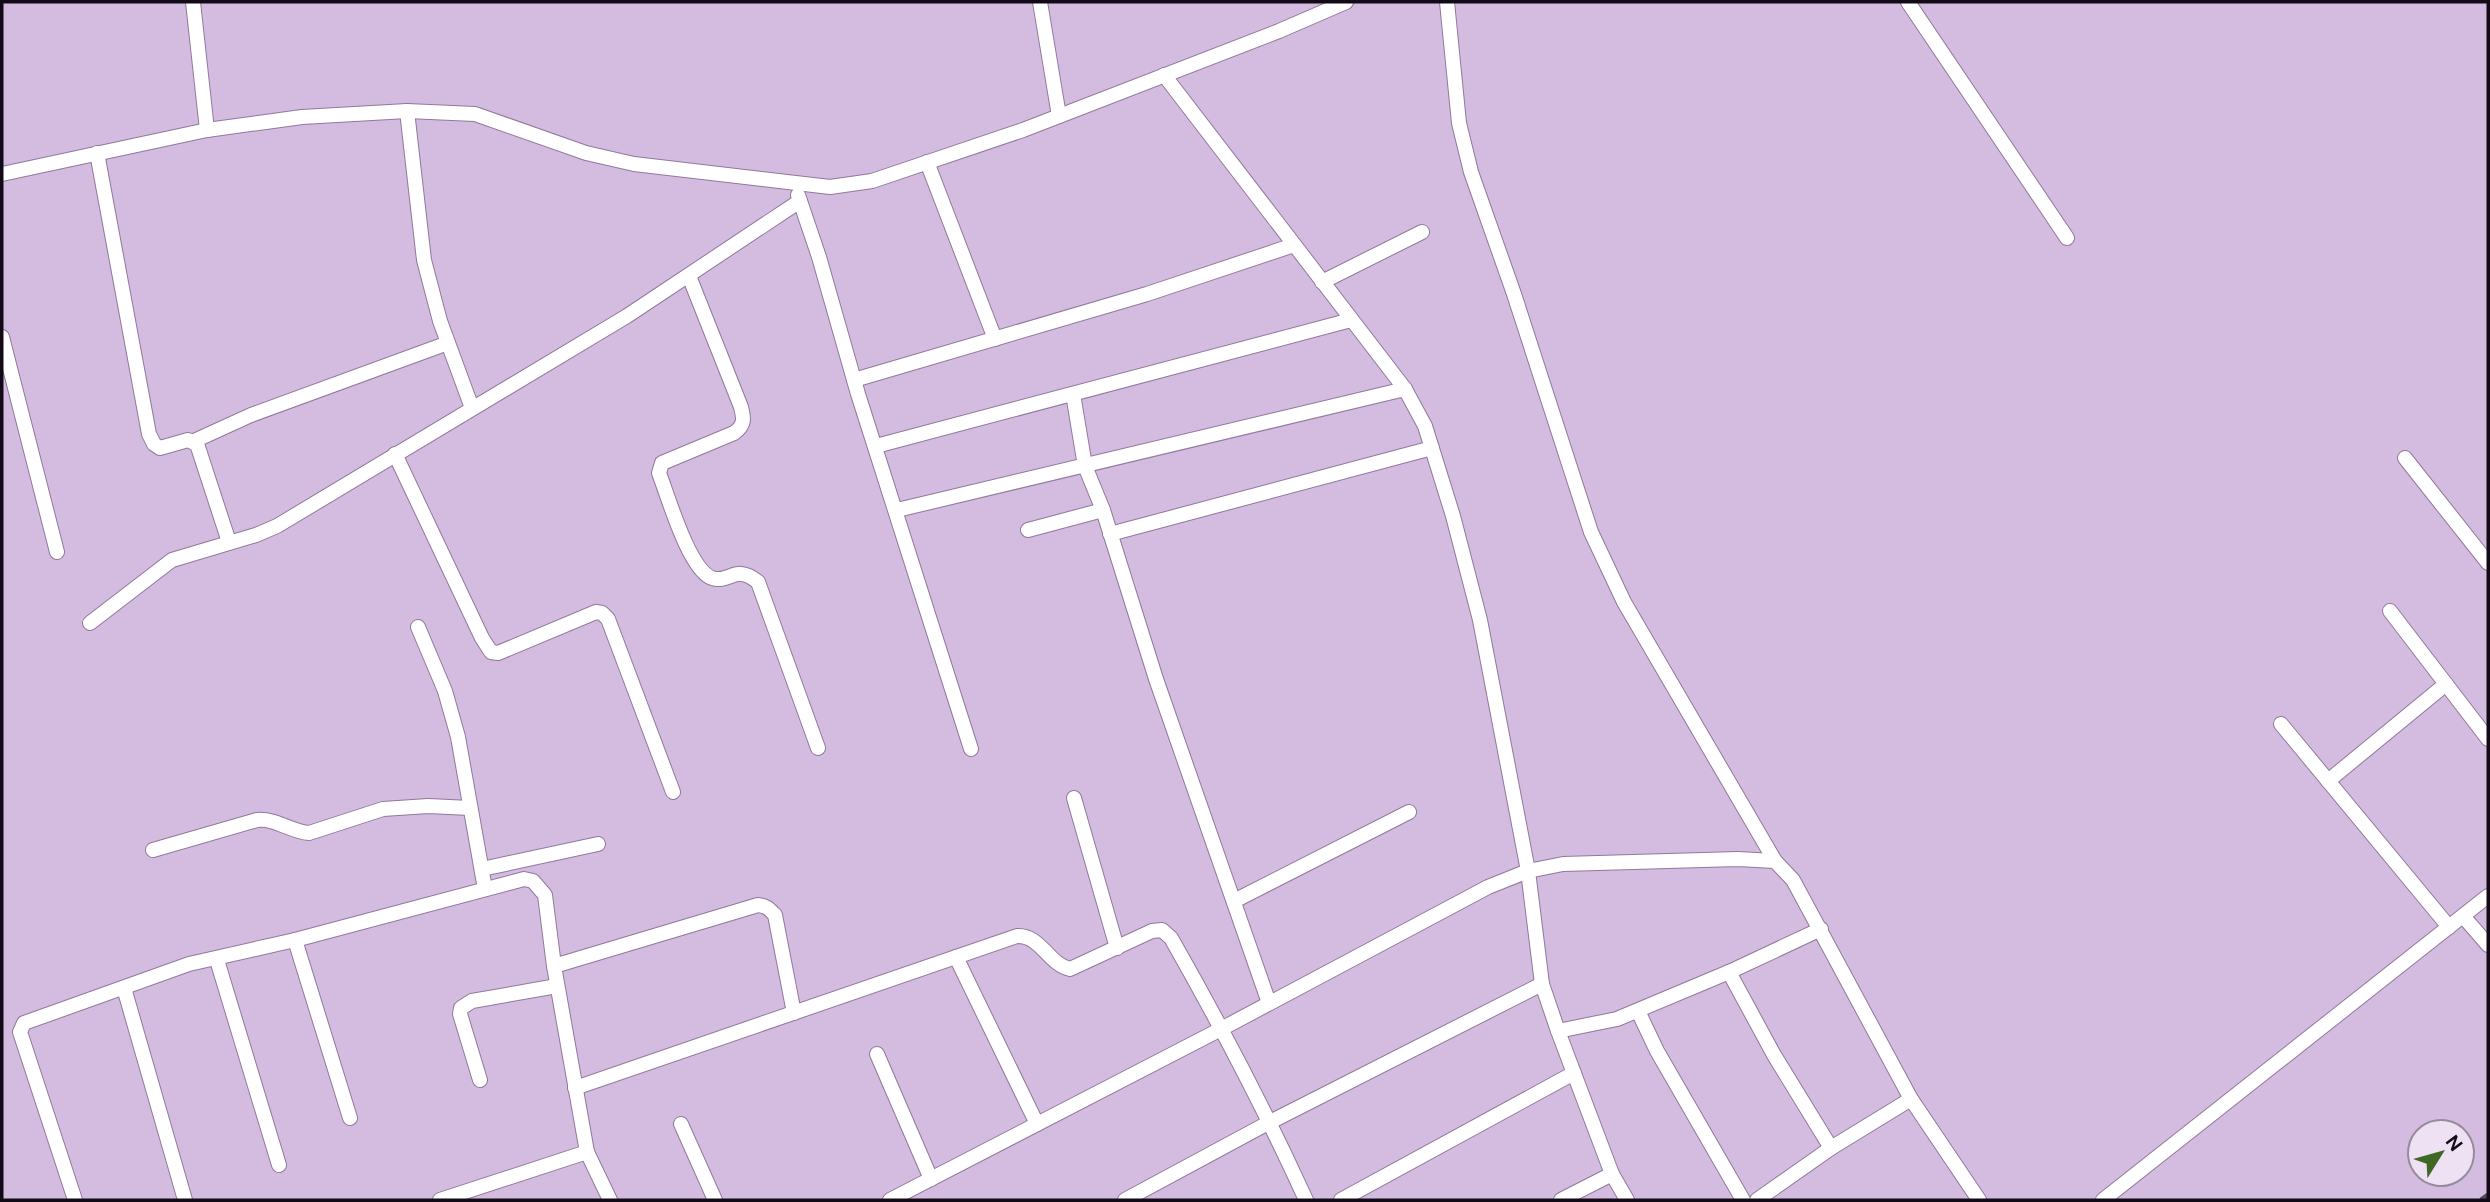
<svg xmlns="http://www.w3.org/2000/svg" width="2490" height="1202" viewBox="0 0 2490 1202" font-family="'DM Sans',sans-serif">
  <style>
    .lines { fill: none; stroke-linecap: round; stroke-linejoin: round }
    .minor-casing { stroke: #90799b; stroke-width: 16 }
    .minor { stroke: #fff; stroke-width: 14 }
    .rail { stroke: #55475c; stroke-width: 5; stroke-dasharray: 9 9; stroke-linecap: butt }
  </style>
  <rect width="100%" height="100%" fill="#d4bbe0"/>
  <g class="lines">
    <g class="minor-casing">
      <g id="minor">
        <polyline points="193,2 207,130"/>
        <polyline points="1040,2 1059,116"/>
        <polyline points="1447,2 1459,123 1471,172 1514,294 1591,532 1624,602 1775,861"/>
        <polyline points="1908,2 2067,238"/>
        <polyline points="1164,75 1405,389 1425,426 1453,516 1480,620 1528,871 1542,984 1558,1031"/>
        <polyline points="407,111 424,260 440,321 472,408"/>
        <polyline points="97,153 149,434 154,444 160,448 188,440 197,444 229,542"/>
        <polyline points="927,162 995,339"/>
        <polyline points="2,174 207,130 302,117 407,111 475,114 586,153 634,164 830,187 872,181 1023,130 1279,31 1346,2"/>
        <polyline points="798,195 819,257 858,394 971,749"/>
        <path d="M689,276L741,407C744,419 745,425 734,433L662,463L659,473C668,496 689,570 712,578C730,584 735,563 758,582L818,748"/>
        <polyline points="1322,282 1422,232"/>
        <polyline points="2,337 57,552"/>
        <polyline points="854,380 1147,294 1294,245"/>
        <polyline points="1073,394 1085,466 1103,510 1156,679 1269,1003"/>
        <polyline points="194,441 251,415 448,343"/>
        <polyline points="876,446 1351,320"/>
        <polyline points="395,454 482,638 491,652 498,653 596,612 602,613 608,619 673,792"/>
        <polyline points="2405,458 2488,563"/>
        <polyline points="897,510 1405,389"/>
        <polyline points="1028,530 1103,510"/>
        <polyline points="1110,534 1432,448"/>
        <polyline points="2390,611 2488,739"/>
        <polyline points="90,623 172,560 256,535 277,526 627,316 800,201"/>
        <polyline points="418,627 445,691 458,737 485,889"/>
        <polyline points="2281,724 2449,927"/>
        <polyline points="2328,781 2446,684"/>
        <polyline points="1074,798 1117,948"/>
        <path d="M153,850L257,820C276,818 291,832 309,833L383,809L428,806L470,808"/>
        <polyline points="482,869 598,844"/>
        <polyline points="1234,901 1409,812"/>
        <polyline points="2463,916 2488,945"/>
        <polyline points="295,940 350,1118"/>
        <polyline points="956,957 1037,1124"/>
        <polyline points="217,960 279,1165"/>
        <path d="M554,966L758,905C767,906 769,909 775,915L794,1013"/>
        <polyline points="1729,972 1774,1055 1831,1148"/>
        <polyline points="124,988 185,1200"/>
        <polyline points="1638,1011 1657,1051 1743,1200"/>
        <polyline points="877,1054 931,1179"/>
        <polyline points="480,1080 460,1014 461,1008 472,1001 557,986"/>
        <path d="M575,1088L1017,936C1041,935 1048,964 1070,969L1152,931L1162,930L1171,938C1220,1024 1265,1110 1306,1200"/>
        <polyline points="681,1124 715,1200"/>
        <polyline points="75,1200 20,1032 24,1023 189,964 295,940 524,879 533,881 545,895 554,966 587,1152 610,1200"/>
        <polyline points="440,1200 587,1152"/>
        <polyline points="890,1200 1223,1028 1488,887 1528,871 1563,864 1738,859 1775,861 1793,880 1911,1099 1979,1200"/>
        <polyline points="1125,1200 1270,1122 1542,984"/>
        <polyline points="1341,1200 1574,1073"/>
        <polyline points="1561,1200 1612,1174"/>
        <polyline points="1627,1200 1612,1174 1558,1031 1617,1019 1729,972 1821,929"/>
        <polyline points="1757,1200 1831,1148 1911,1099"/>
        <polyline points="2103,1200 2488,896"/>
      </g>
    </g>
    <use href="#minor" class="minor"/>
    <polyline class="rail" points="2481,1200 2488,1195"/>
  </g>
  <rect width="2490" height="1202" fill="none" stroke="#120a16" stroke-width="7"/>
  <g transform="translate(2441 1153) rotate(53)"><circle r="33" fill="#eee1f4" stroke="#968b9b" stroke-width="2"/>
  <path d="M0-5L12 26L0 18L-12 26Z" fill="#3f6824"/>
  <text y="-10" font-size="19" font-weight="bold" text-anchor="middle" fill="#120a16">N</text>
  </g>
</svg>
